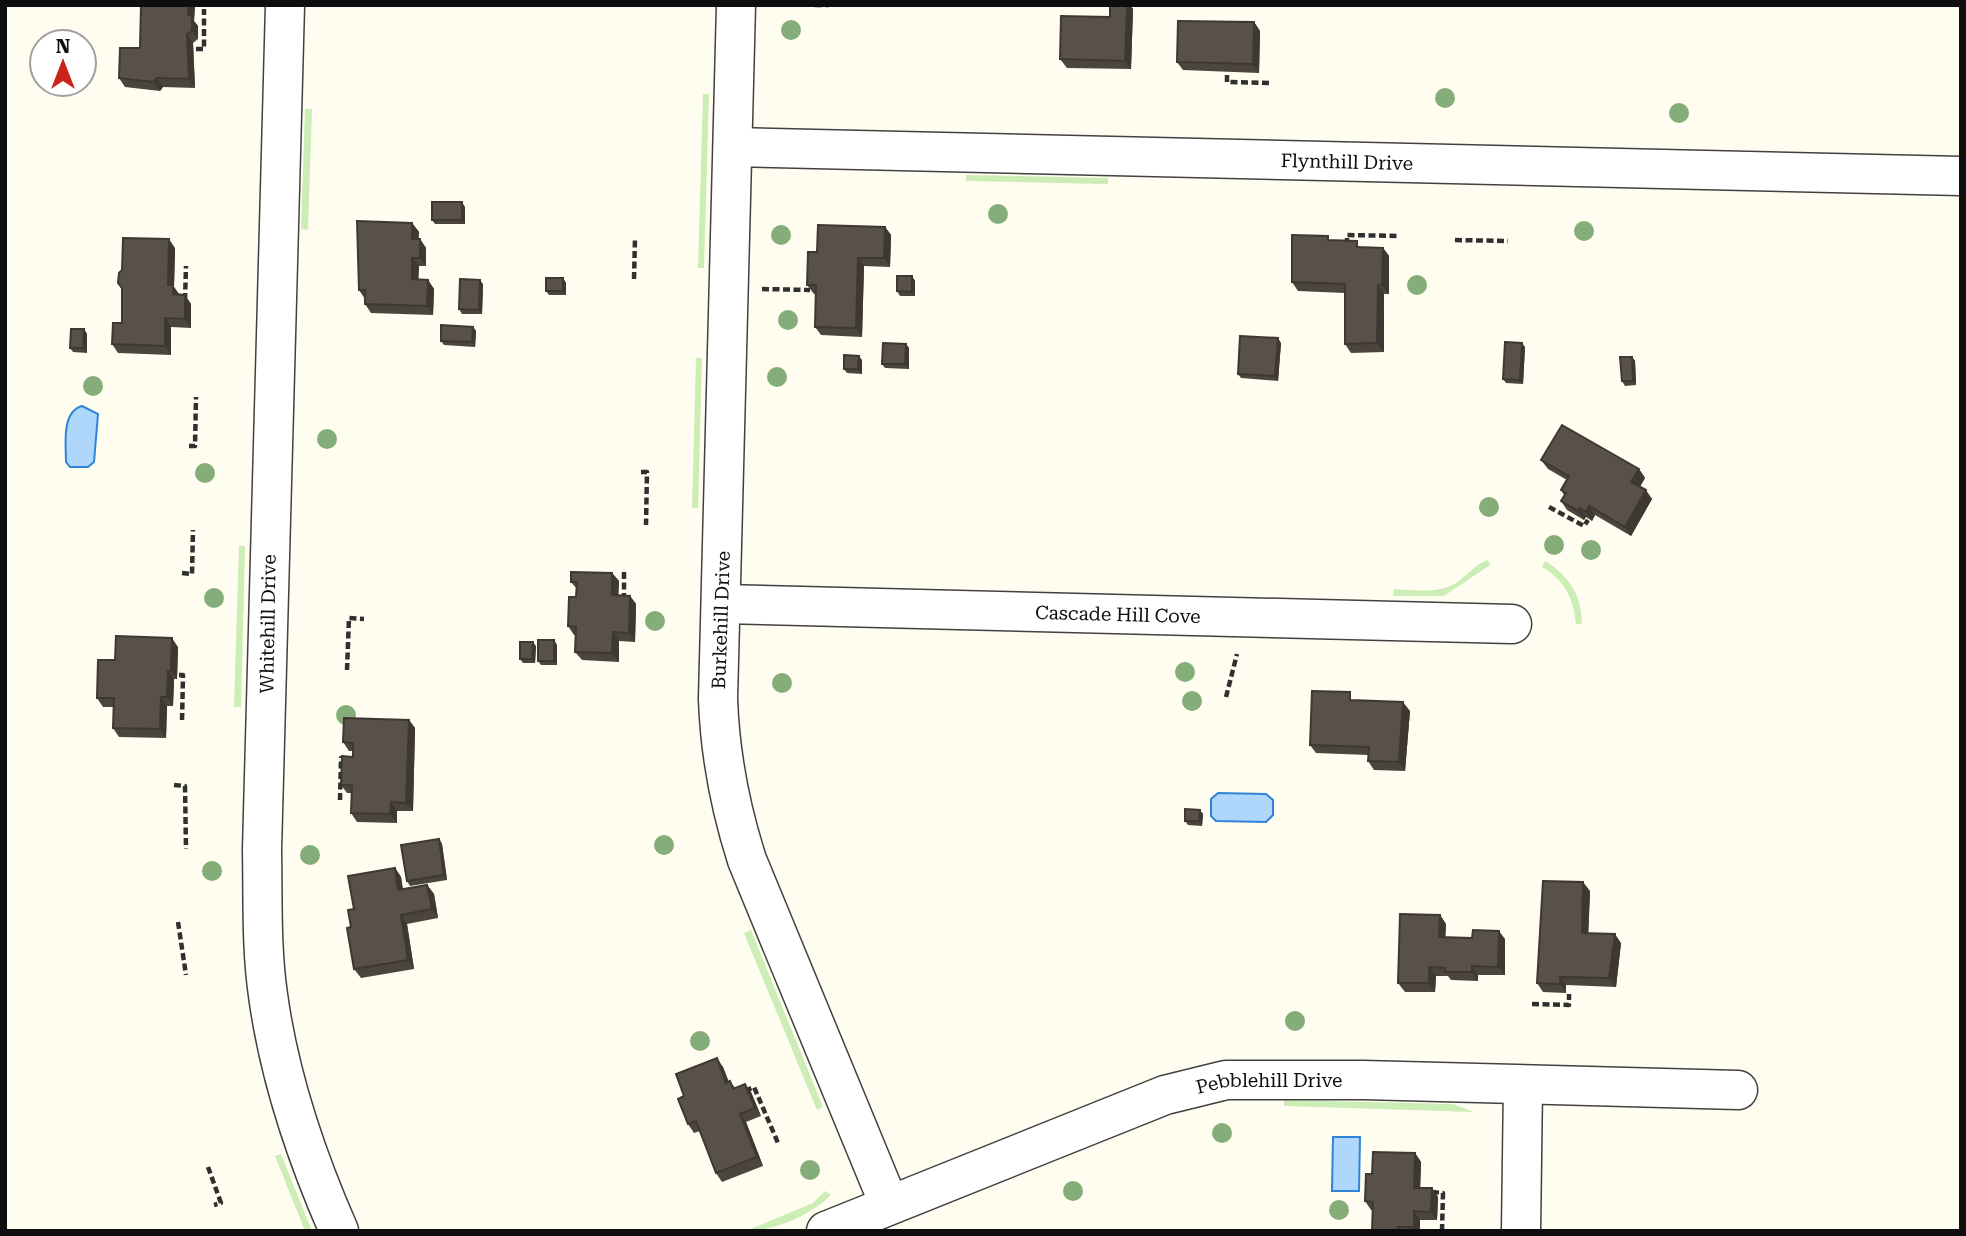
<svg xmlns="http://www.w3.org/2000/svg" width="1966" height="1236" viewBox="0 0 1966 1236" font-family="'Roboto Serif',serif">
  <style>
    .green { fill: #ccedb5 }
    .water { fill: #afd7fb; stroke: #3084d8; stroke-width: 2 }
    .lines { fill: none; stroke-linecap: round; stroke-linejoin: round }
    .minor-casing { stroke: #414141; stroke-width: 41 }
    .path { stroke: #303030; stroke-width: 4.5; stroke-dasharray: 7 3.5; stroke-linecap: butt }
    .minor { stroke: #fff; stroke-width: 38 }
    .tree { fill: #85ad79 }
    .wall { fill: #4c453f }
    .shaded-wall { fill: #3e3833 }
    .building { fill: #585049; stroke: #3e3833; stroke-width: 2 }
    .labels { text-anchor: middle; dominant-baseline: central; stroke-width: 7; stroke-linejoin: round; paint-order: stroke }
    .street-label { font-size: 19px; fill: #0e0e0e; stroke: #fff }
  </style>
  <rect width="100%" height="100%" fill="#fffdef"/>
  <g class="green">
    <polygon points="703,94 709,94 704,268 698,268"/>
    <polygon points="305,109 312,109 308,230 301,229"/>
    <polygon points="966,175 1108,178 1108,184 966,181"/>
    <polygon points="696,358 702,358 698,508 692,508"/>
    <polygon points="239,546 245,546 241,707 234,707"/>
    <path d="M1488,560L1490,565L1444,596H1393L1394,589C1414,590 1438,594 1456,583C1468,575 1474,565 1488,560Z"/>
    <path d="M1545,561C1569,575 1582,596 1582,624H1576C1574,598 1564,580 1542,567Z"/>
    <polygon points="751,930 823,1107 817,1110 744,933"/>
    <polygon points="1284,1100 1453,1104 1474,1112 1284,1106"/>
    <polygon points="281,1154 312,1231 305,1231 275,1156"/>
    <path d="M825,1191L831,1195C811,1215 775,1231 746,1231L813,1203Z"/>
  </g>
  <g class="water">
    <path d="M82,406L98,414L94,462L88,467H70L66,462C66,445 61,412 82,406Z"/>
    <polygon points="1218,793 1266,794 1273,800 1273,815 1266,822 1216,821 1211,816 1211,799"/>
    <polygon points="1333,1137 1360,1137 1359,1191 1332,1191"/>
  </g>
  <g class="lines">
    <g class="minor-casing">
      <g id="minor">
        <path d="M285,5L262,850C263,898 261,947 268,995C279,1076 306,1156 339,1231"/>
        <path d="M736,5L718,699C720,755 730,807 747,860L889,1204"/>
        <path id="s1" d="M733,147L1961,176"/>
        <path id="s2" d="M722,604L1512,624"/>
        <path id="s3" d="M826,1231L1165,1095L1226,1080H1363L1738,1090"/>
        <polyline points="1521,1231 1523,1085"/>
      </g>
    </g>
    <g class="path">
      <polyline points="815,5 829,5"/>
      <polyline points="196,49 204,49 204,9"/>
      <polyline points="1227,75 1227,82 1272,83"/>
      <polyline points="1455,240 1508,241"/>
      <polyline points="1347,245 1347,235 1399,236"/>
      <polyline points="634,279 635,238"/>
      <polyline points="762,289 810,290"/>
      <polyline points="185,300 186,266"/>
      <polyline points="189,446 195,446 196,397"/>
      <polyline points="641,472 647,472 646,525"/>
      <polyline points="1549,507 1584,526 1588,520"/>
      <polyline points="624,572 624,600"/>
      <polyline points="182,573 192,574 193,530"/>
      <polyline points="347,670 349,618 364,619"/>
      <polyline points="179,675 183,675 182,722"/>
      <polyline points="1226,697 1237,654"/>
      <polyline points="174,785 185,786 186,849"/>
      <polyline points="340,800 341,758 345,758"/>
      <polyline points="178,922 186,975"/>
      <polyline points="1532,1004 1569,1005 1569,994"/>
      <polyline points="745,1091 754,1087 778,1143"/>
      <polyline points="208,1167 221,1203 214,1205"/>
      <polyline points="1432,1192 1443,1193 1442,1231"/>
    </g>
    <use href="#minor" class="minor"/>
  </g>
  <g class="tree">
    <circle cx="791" cy="30" r="10"/>
    <circle cx="1445" cy="98" r="10"/>
    <circle cx="1679" cy="113" r="10"/>
    <circle cx="998" cy="214" r="10"/>
    <circle cx="1584" cy="231" r="10"/>
    <circle cx="781" cy="235" r="10"/>
    <circle cx="1417" cy="285" r="10"/>
    <circle cx="788" cy="320" r="10"/>
    <circle cx="777" cy="377" r="10"/>
    <circle cx="93" cy="386" r="10"/>
    <circle cx="327" cy="439" r="10"/>
    <circle cx="205" cy="473" r="10"/>
    <circle cx="1489" cy="507" r="10"/>
    <circle cx="1554" cy="545" r="10"/>
    <circle cx="1591" cy="550" r="10"/>
    <circle cx="214" cy="598" r="10"/>
    <circle cx="655" cy="621" r="10"/>
    <circle cx="1185" cy="672" r="10"/>
    <circle cx="782" cy="683" r="10"/>
    <circle cx="1192" cy="701" r="10"/>
    <circle cx="346" cy="715" r="10"/>
    <circle cx="664" cy="845" r="10"/>
    <circle cx="310" cy="855" r="10"/>
    <circle cx="212" cy="871" r="10"/>
    <circle cx="1295" cy="1021" r="10"/>
    <circle cx="700" cy="1041" r="10"/>
    <circle cx="1222" cy="1133" r="10"/>
    <circle cx="810" cy="1170" r="10"/>
    <circle cx="1073" cy="1191" r="10"/>
    <circle cx="1339" cy="1210" r="10"/>
  </g>
  <g class="wall">
    <polygon points="141,5 195,5 194,21 198,26 198,39 193,43 195,88 163,87 160,91 125,87 119,78 140,48"/>
    <polygon points="1110,5 1130,5 1133,9 1131,69 1067,68 1060,59 1110,17"/>
    <polygon points="1254,22 1260,31 1259,73 1183,70 1177,62"/>
    <polygon points="465,207 465,224 435,224 432,220"/>
    <polygon points="412,223 419,232 418,239 420,239 426,248 426,266 419,266 418,280 428,280 434,289 433,315 371,313 365,304 365,299 359,290"/>
    <polygon points="885,227 891,235 890,267 864,266 862,337 821,335 815,327 816,294 814,294 807,285 817,252"/>
    <polygon points="1330,240 1362,247 1383,248 1389,256 1389,294 1384,294 1384,352 1351,353 1345,344 1345,293 1298,291 1292,282"/>
    <polygon points="175,248 174,287 179,295 185,295 191,304 191,328 171,327 171,355 118,353 112,344 122,323 122,290 118,283"/>
    <polygon points="912,276 915,281 915,296 900,296 897,291"/>
    <polygon points="563,278 566,283 566,295 549,295 546,291"/>
    <polygon points="483,284 482,314 462,314 459,309"/>
    <polygon points="473,327 476,331 475,347 444,345 441,341"/>
    <polygon points="84,329 87,334 87,353 73,352 70,348"/>
    <polygon points="1281,343 1278,381 1241,378 1238,374"/>
    <polygon points="906,344 909,348 909,369 885,368 882,364"/>
    <polygon points="1525,347 1523,384 1506,383 1503,379"/>
    <polygon points="1632,357 1635,361 1636,385 1625,386 1622,381"/>
    <polygon points="862,360 862,374 847,373 844,369"/>
    <polygon points="1541,460 1639,469 1645,478 1640,487 1652,499 1631,536 1595,515 1592,521 1586,517 1584,520 1567,510 1561,501 1564,495 1561,490 1567,480 1548,469"/>
    <polygon points="612,573 619,581 618,595 630,596 636,604 635,642 619,641 619,662 582,660 575,652 576,635 574,635 568,626 576,597 577,589 571,582"/>
    <polygon points="554,640 557,645 557,665 541,665 538,661"/>
    <polygon points="536,646 535,663 523,663 520,659"/>
    <polygon points="178,647 177,679 174,679 173,706 167,706 166,738 119,737 113,728 114,707 103,707 97,698 115,660"/>
    <polygon points="1356,700 1410,711 1405,771 1374,770 1368,761 1368,755 1316,753 1310,745"/>
    <polygon points="409,720 415,728 413,811 397,811 397,823 357,822 351,813 352,793 347,793 341,785 353,757 353,751 349,751 343,742"/>
    <polygon points="1203,814 1202,826 1188,825 1185,821"/>
    <polygon points="439,839 442,844 447,880 410,886 407,881"/>
    <polygon points="395,868 401,877 403,889 427,885 434,894 438,918 407,924 414,969 361,978 354,969 354,909"/>
    <polygon points="1590,891 1588,934 1621,943 1616,987 1566,985 1566,993 1543,992 1537,983"/>
    <polygon points="1440,915 1446,924 1445,937 1505,939 1505,975 1478,975 1478,981 1451,980 1448,976 1436,976 1435,992 1405,992 1398,983"/>
    <polygon points="723,1067 729,1082 730,1081 735,1088 745,1084 751,1092 761,1116 746,1122 763,1166 722,1182 716,1173 700,1131 694,1133 688,1124 684,1096"/>
    <polygon points="1415,1153 1421,1162 1420,1188 1432,1188 1438,1197 1437,1220 1420,1220 1420,1231 1372,1231 1373,1210 1371,1210 1365,1201 1372,1174"/>
  </g>
  <g class="shaded-wall">
    <polygon points="188,5 195,5 194,21 198,26 198,39 192,31 188,14"/>
    <polygon points="1127,5 1130,5 1133,9 1131,69 1125,61"/>
    <polygon points="1254,22 1260,31 1259,73 1253,64"/>
    <polygon points="187,34 193,43 195,88 189,79"/>
    <polygon points="157,78 163,87 160,91 153,82"/>
    <polygon points="462,202 465,207 465,224 462,220"/>
    <polygon points="412,223 419,232 418,247 412,239"/>
    <polygon points="885,227 891,235 890,267 884,258"/>
    <polygon points="169,239 175,248 174,287 179,294 179,303 168,285"/>
    <polygon points="420,239 426,248 426,266 420,258"/>
    <polygon points="1383,248 1389,256 1389,294 1382,285"/>
    <polygon points="412,258 419,266 418,288 412,279"/>
    <polygon points="858,258 864,266 862,337 856,328"/>
    <polygon points="912,276 915,281 915,296 912,292"/>
    <polygon points="563,278 566,283 566,295 563,291"/>
    <polygon points="428,280 434,289 433,315 427,306"/>
    <polygon points="480,280 483,284 482,314 479,310"/>
    <polygon points="1378,285 1384,294 1384,352 1377,343"/>
    <polygon points="185,295 191,304 191,328 185,319"/>
    <polygon points="165,318 171,327 171,355 165,346"/>
    <polygon points="473,327 476,331 475,347 472,342"/>
    <polygon points="84,329 87,334 87,353 83,348"/>
    <polygon points="1278,338 1281,343 1278,381 1275,376"/>
    <polygon points="1522,343 1525,347 1523,384 1520,380"/>
    <polygon points="906,344 909,348 909,369 905,364"/>
    <polygon points="859,356 862,360 862,374 858,369"/>
    <polygon points="1632,357 1635,361 1636,385 1633,381"/>
    <polygon points="1639,469 1645,478 1637,491 1631,482"/>
    <polygon points="1646,490 1652,499 1631,536 1625,527"/>
    <polygon points="1589,506 1595,515 1592,521 1586,512"/>
    <polygon points="1580,508 1586,517 1584,520 1578,511"/>
    <polygon points="612,573 619,581 618,604 612,595"/>
    <polygon points="630,596 636,604 635,642 629,633"/>
    <polygon points="613,632 619,641 619,662 612,653"/>
    <polygon points="172,638 178,647 177,679 171,671"/>
    <polygon points="554,640 557,645 557,665 554,661"/>
    <polygon points="533,642 536,646 535,663 532,659"/>
    <polygon points="168,671 174,679 173,706 167,697"/>
    <polygon points="161,697 167,706 166,738 160,729"/>
    <polygon points="1403,702 1410,711 1405,771 1399,762"/>
    <polygon points="409,720 415,728 413,811 406,803"/>
    <polygon points="391,802 397,811 397,823 390,814"/>
    <polygon points="1200,810 1203,814 1202,826 1199,821"/>
    <polygon points="439,839 442,844 447,880 444,875"/>
    <polygon points="395,868 401,877 404,899 398,890"/>
    <polygon points="1583,882 1590,891 1588,942 1582,933"/>
    <polygon points="427,885 434,894 438,918 432,909"/>
    <polygon points="401,915 407,924 414,969 408,960"/>
    <polygon points="1440,915 1446,924 1445,946 1439,937"/>
    <polygon points="1499,931 1505,939 1505,975 1498,967"/>
    <polygon points="1615,934 1621,943 1616,987 1609,978"/>
    <polygon points="1472,966 1478,975 1478,981 1472,972"/>
    <polygon points="1429,967 1436,976 1435,992 1429,983"/>
    <polygon points="1560,977 1566,985 1566,993 1560,984"/>
    <polygon points="717,1058 723,1067 732,1092 726,1083"/>
    <polygon points="745,1084 751,1092 761,1116 755,1108"/>
    <polygon points="740,1114 746,1122 763,1166 757,1157"/>
    <polygon points="1415,1153 1421,1162 1420,1196 1414,1188"/>
    <polygon points="1432,1188 1438,1197 1437,1220 1431,1212"/>
    <polygon points="1414,1211 1420,1220 1420,1231 1416,1231 1414,1227"/>
  </g>
  <g class="building">
    <polygon points="141,5 188,5 188,14 192,17 192,31 187,34 189,79 157,78 153,82 119,78 120,48 140,48"/>
    <polygon points="1110,5 1127,5 1125,61 1060,59 1061,16 1110,17"/>
    <polygon points="1178,21 1254,22 1253,64 1177,62"/>
    <rect x="432" y="202" width="30" height="18"/>
    <polygon points="357,221 412,223 412,239 420,239 420,258 412,258 412,279 428,280 427,306 365,304 365,290 359,290"/>
    <polygon points="818,225 885,227 884,258 858,258 856,328 815,327 816,285 807,285 808,252 817,252"/>
    <polygon points="1292,235 1328,236 1328,240 1357,241 1357,247 1383,248 1382,285 1378,285 1377,343 1345,344 1345,284 1292,282"/>
    <polygon points="123,238 169,239 168,285 173,285 173,294 185,295 185,319 165,318 165,346 112,344 113,323 122,323 122,288 118,283 119,273 122,270"/>
    <polygon points="897,276 912,276 912,292 897,291"/>
    <rect x="546" y="278" width="17" height="13"/>
    <polygon points="460,279 480,280 479,310 459,309"/>
    <polygon points="441,325 473,327 472,342 441,341"/>
    <polygon points="71,329 84,329 83,348 70,348"/>
    <polygon points="1240,336 1278,338 1275,376 1238,374"/>
    <polygon points="1505,342 1522,343 1520,380 1503,379"/>
    <polygon points="883,343 906,344 905,364 882,364"/>
    <polygon points="844,355 859,356 858,369 844,369"/>
    <polygon points="1620,357 1632,357 1633,381 1622,381"/>
    <polygon points="1562,425 1639,469 1631,482 1646,490 1625,527 1589,506 1586,512 1580,508 1578,511 1561,501 1566,493 1561,490 1569,476 1541,460"/>
    <polygon points="571,572 612,573 612,595 630,596 629,633 613,632 612,653 575,652 576,627 568,626 569,597 576,597 577,582 571,582"/>
    <polygon points="116,636 172,638 171,671 168,671 167,697 161,697 160,729 113,728 114,698 97,698 98,660 115,660"/>
    <rect x="538" y="640" width="16" height="21"/>
    <polygon points="520,642 533,642 532,659 520,659"/>
    <polygon points="1312,691 1350,692 1350,700 1403,702 1399,762 1368,761 1369,747 1310,745"/>
    <polygon points="344,718 409,720 406,803 391,802 390,814 351,813 352,785 341,785 342,756 353,757 353,743 343,742"/>
    <polygon points="1185,809 1200,810 1199,821 1185,821"/>
    <polygon points="439,839 444,875 407,881 401,845"/>
    <polygon points="395,868 398,890 427,885 432,909 401,915 408,960 354,969 347,928 351,927 348,910 354,909 348,876"/>
    <polygon points="1543,881 1583,882 1582,933 1615,934 1609,978 1560,977 1560,984 1537,983"/>
    <polygon points="1400,914 1440,915 1439,937 1472,938 1473,930 1499,931 1498,967 1472,966 1472,972 1445,972 1445,968 1429,967 1429,983 1398,983"/>
    <polygon points="717,1058 726,1083 730,1081 733,1089 745,1084 755,1108 740,1114 757,1157 716,1173 696,1121 688,1124 678,1099 684,1096 676,1074"/>
    <polygon points="1373,1152 1415,1153 1414,1188 1432,1188 1431,1212 1414,1211 1414,1227 1398,1227 1397,1231 1372,1231 1373,1202 1365,1201 1366,1174 1372,1174"/>
  </g>
  <g class="labels">
    <g class="street-label">
      <text stroke="none"><textPath href="#s1" startOffset="614">Flynthill Drive</textPath></text>
      <text stroke="none"><textPath href="#s2" startOffset="396">Cascade Hill Cove</textPath></text>
      <text transform="translate(721 620) rotate(-88)">Burkehill Drive</text>
      <text transform="translate(268 624) rotate(-89)">Whitehill Drive</text>
      <text stroke="none"><textPath href="#s3" startOffset="471">Pebblehill Drive</textPath></text>
    </g>
  </g>
  <rect width="1966" height="1236" fill="none" stroke="#0e0e0e" stroke-width="14"/>
  <g transform="translate(63 63)"><circle r="33" fill="#ffffff" stroke="#9f9f9f" stroke-width="2"/>
  <path d="M0-5L12 26L0 18L-12 26Z" fill="#ca241a"/>
  <text y="-10" font-size="19" font-weight="bold" text-anchor="middle" fill="#0e0e0e">N</text>
  </g>
</svg>
